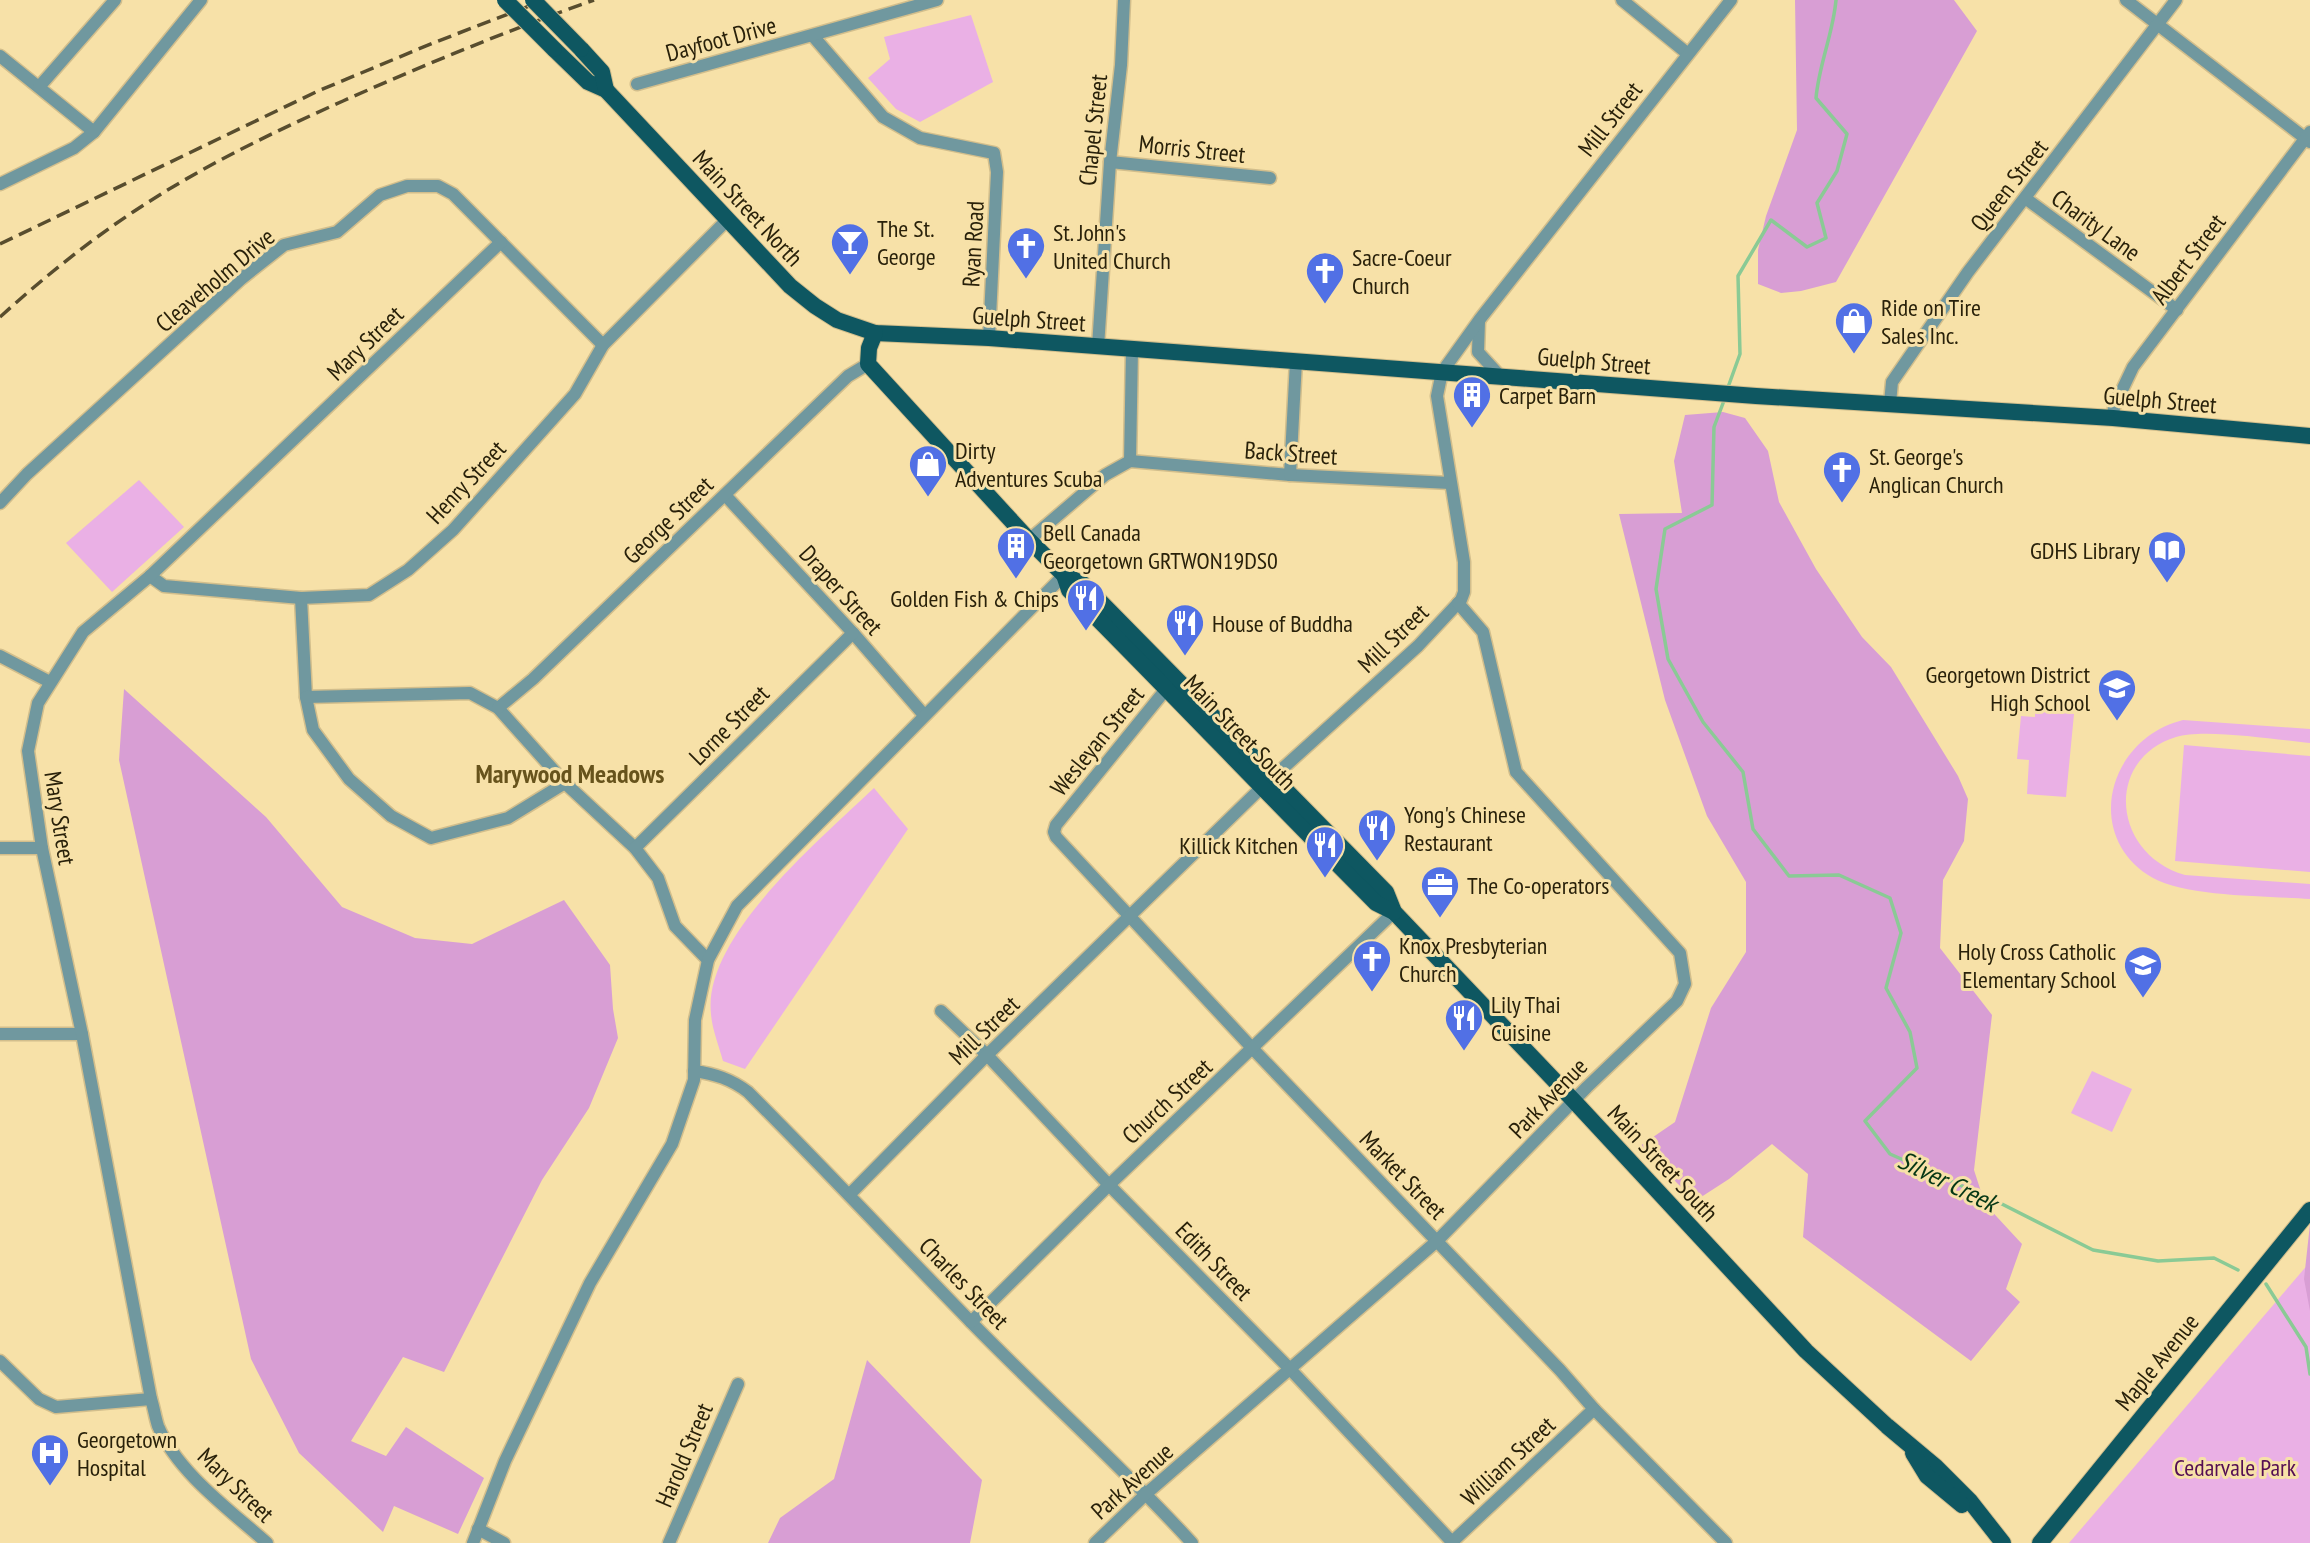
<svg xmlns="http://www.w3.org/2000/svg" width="2310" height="1543" viewBox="0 0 2310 1543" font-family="'PT Sans Narrow',sans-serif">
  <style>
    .green { fill: #eab0e5 }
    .forest { fill: #d89ed4 }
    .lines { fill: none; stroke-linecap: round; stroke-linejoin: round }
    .stream { stroke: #8aca95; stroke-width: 3.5 }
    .minor-casing { stroke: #d2be8c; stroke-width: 15 }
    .major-casing { stroke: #d2be8c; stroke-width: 18 }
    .minor { stroke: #70989f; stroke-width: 12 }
    .major { stroke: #0e5761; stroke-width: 16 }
    .rail { stroke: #584d2e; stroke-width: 3.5; stroke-dasharray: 14 7; stroke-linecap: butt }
    .major-bridge-casing { stroke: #d2be8c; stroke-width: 18; stroke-linecap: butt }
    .major-bridge { stroke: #0e5761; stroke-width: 16 }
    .labels { text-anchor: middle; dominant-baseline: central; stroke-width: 6; stroke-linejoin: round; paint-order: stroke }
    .street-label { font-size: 24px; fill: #29210a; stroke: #f7e1a8 }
    .poi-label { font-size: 24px; fill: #29210a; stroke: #f7e1a8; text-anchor: start }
    .park-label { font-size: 24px; fill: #540e53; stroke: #f7e1a8 }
    .neighbourhood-label { font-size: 26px; font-weight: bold; fill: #67531c; stroke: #f7e1a8 }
    .water-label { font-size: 26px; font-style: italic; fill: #053715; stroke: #f7e1a8 }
  </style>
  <rect width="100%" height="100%" fill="#f7e1a8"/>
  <g class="green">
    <polygon points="971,15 993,82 920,122 896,109 868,78 890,59 884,37"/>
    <polygon points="139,480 184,527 112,592 66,543"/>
    <polygon points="2035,711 2074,714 2066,797 2027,794 2029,760 2017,759 2021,716 2035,717"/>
    <path d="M2183,720L2310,729V743C2277,740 2204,728 2176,737C2104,759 2112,854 2185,875L2310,884V899C2269,896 2186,897 2153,878C2082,837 2107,739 2183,720Z"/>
    <polygon points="2184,745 2310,756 2310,872 2175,861"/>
    <path d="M874,788L908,829L745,1069L723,1061C719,1046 712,1029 711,1014C702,937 823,837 874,788Z"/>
    <polygon points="2092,1071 2132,1089 2112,1132 2071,1113"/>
    <polygon points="2310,1262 2310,1543 2069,1543"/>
  </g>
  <g class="forest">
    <polygon points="1795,0 1954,0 1977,31 1836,282 1801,291 1781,293 1758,284 1758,250 1766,216 1797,130"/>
    <polygon points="1723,412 1745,418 1768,451 1779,502 1816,569 1862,637 1891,667 1958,776 1968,799 1964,841 1943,880 1940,948 1992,1015 1974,1170 1985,1204 2022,1244 2006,1289 2020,1302 1971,1361 1803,1237 1808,1174 1772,1144 1729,1179 1695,1201 1640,1146 1675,1122 1711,1008 1746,952 1746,882 1707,816 1665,700 1619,514 1682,513 1674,461 1685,415"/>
    <polygon points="124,689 266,817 342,907 415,938 472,944 564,900 610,965 613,1009 618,1038 589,1108 542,1180 444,1372 403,1357 351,1441 386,1456 406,1427 484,1478 458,1534 394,1506 383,1532 299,1453 251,1359 119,760"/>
    <polygon points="2310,1224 2310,1311 2304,1279"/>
    <polygon points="867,1360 982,1480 970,1543 768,1543 780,1518 834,1479"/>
  </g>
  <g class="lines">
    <g class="stream">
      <path d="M1727,390L1740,354L1738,276L1771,220L1807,247L1826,238L1817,203L1837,171L1847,134L1816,98C1819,64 1833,34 1836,0"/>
      <polyline points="1725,398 1714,427 1712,505 1665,529 1656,589 1668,659 1703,722 1743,772 1753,829 1789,876 1839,875 1890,898 1901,933 1886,988 1910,1032 1917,1068 1865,1121 1890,1154 1998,1202 2093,1250 2158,1261 2214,1258 2238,1270"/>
      <polyline points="2266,1284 2306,1347 2310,1374"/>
    </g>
    <g class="minor-casing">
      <g id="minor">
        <polyline points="1622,0 1688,54"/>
        <polyline points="2126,0 2310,142"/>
        <polyline points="813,36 883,117 920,138 994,153 997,172 989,338"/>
        <polyline points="0,56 94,132"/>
        <polyline points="637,84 937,0"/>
        <polyline points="39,87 115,0"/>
        <polyline points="1110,162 1270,178"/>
        <polyline points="0,184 74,148 94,132 201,0"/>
        <polyline points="2025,198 2177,310"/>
        <polyline points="1479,321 1478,352 1500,376"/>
        <polyline points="1098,347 1110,162 1121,65 1124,0"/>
        <polyline points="1890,403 1892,382 1968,272 2176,0"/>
        <polyline points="2113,418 2114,407 2133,367 2310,132"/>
        <polyline points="1130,461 1290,475 1450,483"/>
        <polyline points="1130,461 1132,349"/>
        <polyline points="1290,475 1296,361"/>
        <polyline points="725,495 853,633 924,715"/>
        <polyline points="0,503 27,474 241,279 284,245 337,232 380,195 407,186 438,186 453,194 603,345"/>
        <polyline points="1029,540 1105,475 1130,461"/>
        <polyline points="150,576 164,586 301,598 369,595 408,570 453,530 575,394 603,345 728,219"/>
        <polyline points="301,598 306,697 313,730 349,779 391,816 431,838 508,818 565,783"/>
        <polyline points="0,656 50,682"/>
        <polyline points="1171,683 1056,825 1054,832 1056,837 1253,1049 1560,1370 1594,1409 1726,1543"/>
        <polyline points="306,697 470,693 498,708 565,783 635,848 658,878 675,926 708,960"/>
        <polyline points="498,708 533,679 848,376 868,364"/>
        <polyline points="0,848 42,848"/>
        <polyline points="635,848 853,633"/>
        <polyline points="941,1011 987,1055 1109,1185 1290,1369 1453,1543"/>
        <polyline points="0,1034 82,1034"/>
        <path d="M694,1071C715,1074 731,1079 748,1092C823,1167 896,1245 970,1321C1043,1396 1122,1466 1192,1543"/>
        <polyline points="850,1194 987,1055 1261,788 1418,646 1461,600 1464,592 1464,562 1437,396 1442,372 1480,319 1731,0"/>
        <polyline points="971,1322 1109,1185 1394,912"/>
        <polyline points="0,1361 39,1399 56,1407 151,1399"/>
        <polyline points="478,1529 504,1543"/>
        <path d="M267,1543C231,1511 177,1472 158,1426C155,1417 154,1408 151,1399L82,1034L42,848L28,751L38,703L83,632L150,576L501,242"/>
        <polyline points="473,1543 505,1461 590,1283 672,1144 694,1080 695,1020 708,960 737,906 1064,575"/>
        <polyline points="669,1543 738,1384"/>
        <polyline points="1095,1543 1147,1493 1437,1241 1587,1087 1677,1001 1685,984 1680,953 1516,772 1483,632 1458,603"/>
        <polyline points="1451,1543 1594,1409"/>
      </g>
    </g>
    <g class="major-casing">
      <g id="major">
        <polyline points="554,49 588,82 606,90 790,286 815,306 837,320 875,333 989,338 1756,396 2113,418 2310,436"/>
        <polyline points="581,49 602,72 606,90"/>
        <polyline points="875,333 869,348 868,364 1029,540 1064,575 1083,584 1386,892 1394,912 1574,1101 1806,1351 1887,1426 1936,1467 1970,1501 2003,1543"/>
        <path d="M1064,575L1069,590C1172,693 1272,799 1376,903L1394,912"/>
        <polyline points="1913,1453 1927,1476 1962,1505"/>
        <polyline points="2040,1543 2310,1210"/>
      </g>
    </g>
    <use href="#minor" class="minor"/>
    <use href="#major" class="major"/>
    <g class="rail">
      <polyline points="0,244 318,91 433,43 545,0"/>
      <path d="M0,317C42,279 85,244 133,212C199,168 271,133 343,101C426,64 509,30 594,0"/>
    </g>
    <g class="major-bridge-casing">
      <g id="major-bridge">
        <polyline points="505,0 554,49"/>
        <polyline points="533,0 581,49"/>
      </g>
    </g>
    <use href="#major-bridge" class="major-bridge"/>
  </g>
  <defs>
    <g id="bar-pin" transform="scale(2.0125)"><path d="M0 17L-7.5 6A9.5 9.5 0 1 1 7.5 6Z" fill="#5170e5" stroke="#f7e1a8"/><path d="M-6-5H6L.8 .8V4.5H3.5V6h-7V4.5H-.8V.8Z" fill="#fff"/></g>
    <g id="church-pin" transform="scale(2.0125)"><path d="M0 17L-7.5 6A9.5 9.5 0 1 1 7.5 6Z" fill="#5170e5" stroke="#f7e1a8"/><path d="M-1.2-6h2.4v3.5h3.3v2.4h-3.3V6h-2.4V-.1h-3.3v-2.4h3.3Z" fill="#fff"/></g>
    <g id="shop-pin" transform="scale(2.0125)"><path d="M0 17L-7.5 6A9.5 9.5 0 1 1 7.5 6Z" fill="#5170e5" stroke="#f7e1a8"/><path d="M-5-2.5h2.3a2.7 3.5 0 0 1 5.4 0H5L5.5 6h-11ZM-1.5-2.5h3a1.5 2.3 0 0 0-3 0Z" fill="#fff"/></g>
    <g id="building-pin" transform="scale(2.0125)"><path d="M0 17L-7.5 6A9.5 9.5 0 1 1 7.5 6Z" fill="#5170e5" stroke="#f7e1a8"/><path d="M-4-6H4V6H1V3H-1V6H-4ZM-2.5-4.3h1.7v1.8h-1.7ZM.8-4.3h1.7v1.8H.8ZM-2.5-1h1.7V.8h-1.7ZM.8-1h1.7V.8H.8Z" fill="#fff"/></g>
    <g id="library-pin" transform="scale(2.0125)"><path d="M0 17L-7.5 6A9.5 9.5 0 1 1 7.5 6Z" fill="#5170e5" stroke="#f7e1a8"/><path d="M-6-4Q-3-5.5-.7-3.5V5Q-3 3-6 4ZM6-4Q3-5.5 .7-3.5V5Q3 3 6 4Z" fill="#fff"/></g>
    <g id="restaurant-pin" transform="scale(2.0125)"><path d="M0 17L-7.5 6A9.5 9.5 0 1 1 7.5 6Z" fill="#5170e5" stroke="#f7e1a8"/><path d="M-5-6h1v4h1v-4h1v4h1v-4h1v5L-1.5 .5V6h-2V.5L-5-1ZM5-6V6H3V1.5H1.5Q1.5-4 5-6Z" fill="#fff"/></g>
    <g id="school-pin" transform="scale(2.0125)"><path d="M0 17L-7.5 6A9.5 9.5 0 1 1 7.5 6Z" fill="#5170e5" stroke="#f7e1a8"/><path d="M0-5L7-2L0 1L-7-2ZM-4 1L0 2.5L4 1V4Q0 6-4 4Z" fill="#fff"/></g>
    <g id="office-pin" transform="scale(2.0125)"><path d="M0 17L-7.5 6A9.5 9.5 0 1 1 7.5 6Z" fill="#5170e5" stroke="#f7e1a8"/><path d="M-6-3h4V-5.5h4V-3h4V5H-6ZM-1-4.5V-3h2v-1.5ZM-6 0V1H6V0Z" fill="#fff"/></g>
    <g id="hospital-pin" transform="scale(2.0125)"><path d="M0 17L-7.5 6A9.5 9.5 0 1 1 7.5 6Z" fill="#5170e5" stroke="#f7e1a8"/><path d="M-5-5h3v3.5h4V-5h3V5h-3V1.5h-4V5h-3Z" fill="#fff"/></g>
  </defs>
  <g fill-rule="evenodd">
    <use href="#bar-pin" x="850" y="242"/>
    <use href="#church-pin" x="1026" y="246"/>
    <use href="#church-pin" x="1325" y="271"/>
    <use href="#shop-pin" x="1854" y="321"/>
    <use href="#building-pin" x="1472" y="395"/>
    <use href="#shop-pin" x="928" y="464"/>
    <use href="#church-pin" x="1842" y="470"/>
    <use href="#building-pin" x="1016" y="546"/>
    <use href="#library-pin" x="2167" y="550"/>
    <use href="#restaurant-pin" x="1086" y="598"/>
    <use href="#restaurant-pin" x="1185" y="623"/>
    <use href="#school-pin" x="2117" y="688"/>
    <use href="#restaurant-pin" x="1377" y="828"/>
    <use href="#restaurant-pin" x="1325" y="845"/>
    <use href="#office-pin" x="1440" y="885"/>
    <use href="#church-pin" x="1372" y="959"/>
    <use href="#school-pin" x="2143" y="965"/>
    <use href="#restaurant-pin" x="1464" y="1018"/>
    <use href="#hospital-pin" x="50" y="1453"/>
  </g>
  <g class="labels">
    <g class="street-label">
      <text transform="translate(721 39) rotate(-15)">Dayfoot Drive</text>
      <text transform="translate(1610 119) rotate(-52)">Mill Street</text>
      <text transform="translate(1093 130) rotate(-84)">Chapel Street</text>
      <text transform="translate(1192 149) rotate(6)">Morris Street</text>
      <text transform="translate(2009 185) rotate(-52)">Queen Street</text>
      <text transform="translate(748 208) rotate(47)">Main Street North</text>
      <text transform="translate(2096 225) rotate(36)">Charity Lane</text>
      <text transform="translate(973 244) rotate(-87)">Ryan Road</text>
      <text transform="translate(2188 259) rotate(-53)">Albert Street</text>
      <text transform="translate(215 280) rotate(-40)">Cleaveholm Drive</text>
      <text transform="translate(1029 319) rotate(4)">Guelph Street</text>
      <text transform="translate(365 343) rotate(-44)">Mary Street</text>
      <text transform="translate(1594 361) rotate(5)">Guelph Street</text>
      <text transform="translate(2160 400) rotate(5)">Guelph Street</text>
      <text transform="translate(1291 453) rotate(4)">Back Street</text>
      <text transform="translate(466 482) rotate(-47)">Henry Street</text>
      <text transform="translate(668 520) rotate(-44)">George Street</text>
      <text transform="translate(841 590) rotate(48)">Draper Street</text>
      <text transform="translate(1393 638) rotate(-44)">Mill Street</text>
      <text transform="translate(729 725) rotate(-45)">Lorne Street</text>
      <text transform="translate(1240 732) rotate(46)">Main Street South</text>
      <text transform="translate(1097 741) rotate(-51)">Wesleyan Street</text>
      <text transform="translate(60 818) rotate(81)">Mary Street</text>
      <text transform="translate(984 1030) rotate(-44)">Mill Street</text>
      <text transform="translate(1548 1098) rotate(-46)">Park Avenue</text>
      <text transform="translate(1167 1101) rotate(-43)">Church Street</text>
      <text transform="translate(1663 1163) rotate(47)">Main Street South</text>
      <text transform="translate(1403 1175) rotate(46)">Market Street</text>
      <text transform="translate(1214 1261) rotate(46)">Edith Street</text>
      <text transform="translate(964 1283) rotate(46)">Charles Street</text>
      <text transform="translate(2157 1362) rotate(-51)">Maple Avenue</text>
      <text transform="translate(684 1455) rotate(-67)">Harold Street</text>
      <text transform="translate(1508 1461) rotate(-43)">William Street</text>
      <text transform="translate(1132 1481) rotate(-42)">Park Avenue</text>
      <text transform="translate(236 1485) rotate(44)">Mary Street</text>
    </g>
    <g class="poi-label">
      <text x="877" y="228">The St.<tspan x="877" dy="28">George</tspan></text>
      <text x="1053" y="232">St. John's<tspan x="1053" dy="28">United Church</tspan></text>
      <text x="1352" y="257">Sacre-Coeur<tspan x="1352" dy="28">Church</tspan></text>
      <text x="1881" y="307">Ride on Tire<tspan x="1881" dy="28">Sales Inc.</tspan></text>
      <text x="1499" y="395">Carpet Barn</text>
      <text x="955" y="450">Dirty<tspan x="955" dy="28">Adventures Scuba</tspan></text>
      <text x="1869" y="456">St. George's<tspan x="1869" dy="28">Anglican Church</tspan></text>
      <text x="1043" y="532">Bell Canada<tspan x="1043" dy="28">Georgetown GRTWON19DS0</tspan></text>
      <text x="2140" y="550" text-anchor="end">GDHS Library</text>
      <text x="1059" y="598" text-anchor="end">Golden Fish &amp; Chips</text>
      <text x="1212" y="623">House of Buddha</text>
      <text x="2090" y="674" text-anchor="end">Georgetown District<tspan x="2090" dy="28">High School</tspan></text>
      <text x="1404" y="814">Yong's Chinese<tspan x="1404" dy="28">Restaurant</tspan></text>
      <text x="1298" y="845" text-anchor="end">Killick Kitchen</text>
      <text x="1467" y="885">The Co-operators</text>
      <text x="1399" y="945">Knox Presbyterian<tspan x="1399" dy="28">Church</tspan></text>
      <text x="2116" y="951" text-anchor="end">Holy Cross Catholic<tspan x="2116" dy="28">Elementary School</tspan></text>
      <text x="1491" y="1004">Lily Thai<tspan x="1491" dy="28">Cuisine</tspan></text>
      <text x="77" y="1439">Georgetown<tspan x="77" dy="28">Hospital</tspan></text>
    </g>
    <g class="park-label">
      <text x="2235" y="1467">Cedarvale Park</text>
    </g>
    <g class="neighbourhood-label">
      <text x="570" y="773">Marywood Meadows</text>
    </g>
    <g class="water-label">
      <text transform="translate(1948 1181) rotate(26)">Silver Creek</text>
    </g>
  </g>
</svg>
